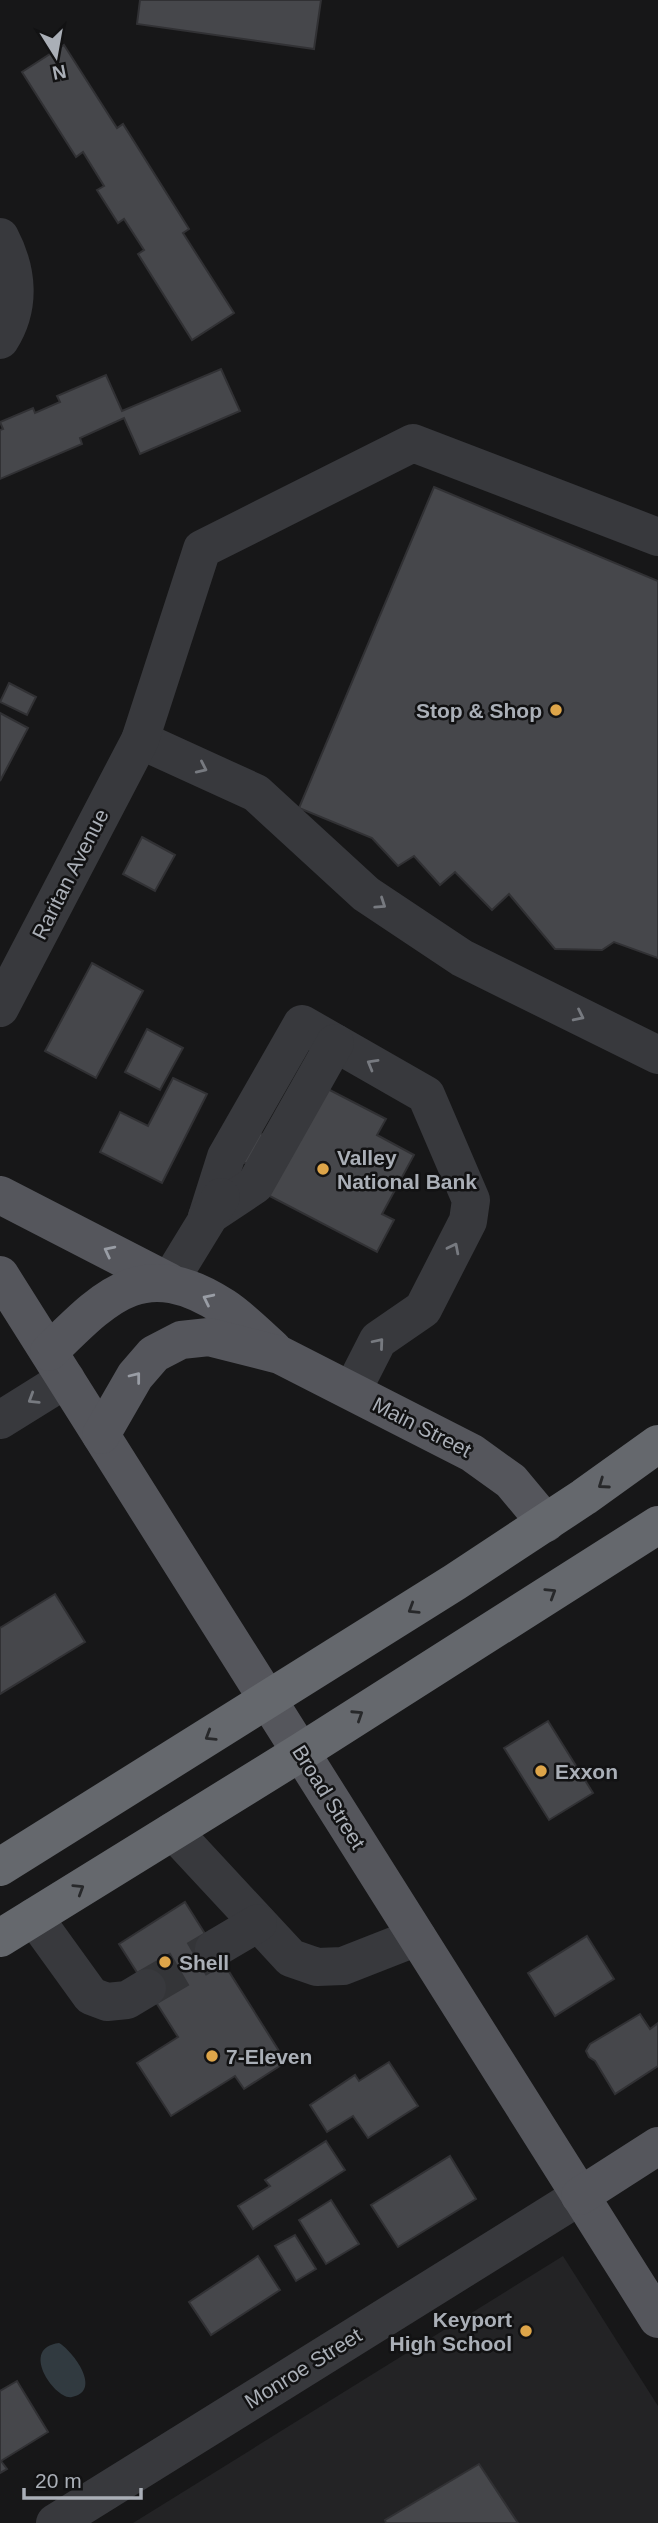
<svg xmlns="http://www.w3.org/2000/svg" width="658" height="2523" viewBox="0 0 658 2523" font-family="Arial,sans-serif">
  <style>
    .built { fill: #232325 }
    .water { fill: #313a40 }
    .building { fill: #46474b; stroke: #313134; stroke-width: 2 }
    .lines { fill: none; stroke-linecap: round; stroke-linejoin: round }
    .minor-tunnel { stroke: #343538; stroke-width: 38; stroke-dasharray: 38 19; stroke-linecap: butt }
    .minor { stroke: #38393d; stroke-width: 38 }
    .major { stroke: #55565c; stroke-width: 38 }
    .highway { stroke: #65686d; stroke-width: 38 }
    .oneway { stroke: #777a80 }
    .oneway2 { stroke: #999da5 }
    .oneway3 { stroke: #27282a }
    .poi-dot { fill: #dea549; stroke: #121213; stroke-width: 2.5 }
    .labels { text-anchor: middle; dominant-baseline: central; stroke-width: 5; stroke-linejoin: round; paint-order: stroke }
    .poi-label { font-size: 21px; font-weight: bold; fill: #aaafb7; stroke: #121213; text-anchor: start }
    .street-label { font-size: 21px; fill: #aaafb7; stroke: #121213 }
  </style>
  <rect width="100%" height="100%" fill="#171718"/>
  <polygon class="built" points="563,2256 658,2406 658,2523 133,2523"/>
  <path class="water" d="M59,2343C73,2351 103,2391 72,2397C56,2401 18,2348 59,2343Z"/>
  <g class="building">
    <polygon points="140,0 321,0 314,49 137,24"/>
    <polygon points="64,45 117,128 123,124 189,229 183,233 234,313 192,340 138,254 144,250 124,219 118,223 97,190 104,186 83,152 76,157 22,72"/>
    <polygon points="221,369 240,411 140,454 124,418 80,438 82,444 0,479 0,430 3,429 0,422 33,408 35,413 60,402 57,396 106,375 122,411"/>
    <polygon points="434,487 658,581 658,958 614,942 602,950 555,949 509,894 492,910 455,872 440,885 414,856 398,866 372,838 299,808"/>
    <polygon points="9,683 36,697 27,715 0,702"/>
    <polygon points="0,713 28,728 0,781"/>
    <polygon points="142,837 175,855 155,891 123,874"/>
    <polygon points="92,963 143,991 96,1078 45,1051"/>
    <polygon points="147,1029 183,1048 160,1090 125,1072"/>
    <polygon points="173,1078 207,1094 162,1183 100,1152 120,1112 148,1126"/>
    <polygon points="320,1085 386,1119 377,1135 414,1155 382,1214 394,1220 377,1252 262,1192 270,1176 237,1159 253,1129 287,1147"/>
    <polygon points="55,1594 85,1642 0,1694 0,1628"/>
    <polygon points="548,1721 593,1793 549,1820 504,1748"/>
    <polygon points="185,1902 286,2062 244,2089 235,2076 171,2116 137,2063 178,2037 119,1944"/>
    <polygon points="587,1936 614,1979 555,2016 528,1973"/>
    <polygon points="640,2014 650,2029 658,2023 658,2066 615,2094 595,2061 589,2057 586,2051 590,2044"/>
    <polygon points="389,2062 418,2106 368,2138 353,2116 327,2132 310,2105 355,2075 359,2081"/>
    <polygon points="326,2141 345,2170 253,2229 238,2206 270,2186 265,2180"/>
    <polygon points="450,2156 476,2199 398,2247 371,2205"/>
    <polygon points="331,2200 359,2244 326,2264 299,2220"/>
    <polygon points="295,2235 316,2269 296,2281 275,2246"/>
    <polygon points="258,2256 280,2290 211,2335 189,2302"/>
    <polygon points="17,2381 48,2432 1,2461 7,2469 0,2473 0,2391"/>
    <polygon points="479,2464 518,2523 386,2523 385,2520"/>
  </g>
  <g class="lines">
    <polyline class="minor-tunnel" points="147,1988 214,1949"/>
    <g class="minor">
      <path d="M0,237C18,271 21,307 0,340"/>
      <polyline points="140,740 256,793 366,894 462,958 658,1055"/>
      <polyline points="0,1008 140,740 202,549 413,443 658,537"/>
      <polyline points="207,1217 226,1157 302,1024 426,1095 471,1200 468,1221 423,1309 378,1340 352,1391"/>
      <polyline points="207,1217 255,1185 335,1043"/>
      <polyline points="169,1282 221,1197"/>
      <polyline points="0,1420 66,1379"/>
      <polyline points="173,1831 291,1958 317,1967 343,1966 417,1937"/>
      <polyline points="34,1917 91,1996 107,2002 127,2000 147,1988"/>
      <polyline points="214,1949 258,1923"/>
      <polyline points="55,2523 580,2196"/>
    </g>
    <g class="major">
      <polyline points="0,1195 169,1282"/>
      <polyline points="0,1275 658,2319"/>
      <path d="M49,1352C107,1295 143,1255 224,1307C241,1318 257,1335 273,1349"/>
      <polyline points="101,1435 135,1376 154,1354 181,1340 209,1337 280,1355 472,1453 511,1481 546,1523"/>
      <polyline points="580,2196 658,2146"/>
    </g>
    <g class="highway">
      <polyline points="0,1867 455,1582 584,1497 658,1444"/>
      <polyline points="0,1938 301,1752 658,1525"/>
    </g>
  </g>
  <defs><path id="oneway-chevron" d="M-2-3.5L2.5 0L-2 3.5" fill="none" stroke-width="1.6" stroke-linecap="round" stroke-linejoin="round" transform="scale(1.75)"/></defs>
  <g class="oneway">
    <use href="#oneway-chevron" transform="translate(202 768) rotate(25)"/>
    <use href="#oneway-chevron" transform="translate(381 904) rotate(34)"/>
    <use href="#oneway-chevron" transform="translate(579 1016) rotate(26)"/>
    <use href="#oneway-chevron" transform="translate(372 1064) rotate(-150)"/>
    <use href="#oneway-chevron" transform="translate(454 1248) rotate(-63)"/>
    <use href="#oneway-chevron" transform="translate(379 1343) rotate(-50)"/>
    <use href="#oneway-chevron" transform="translate(33 1399) rotate(148)"/>
  </g>
  <g class="oneway2">
    <use href="#oneway-chevron" transform="translate(109 1251) rotate(-153)"/>
    <use href="#oneway-chevron" transform="translate(208 1299) rotate(-154)"/>
    <use href="#oneway-chevron" transform="translate(136 1377) rotate(-52)"/>
  </g>
  <g class="oneway3">
    <use href="#oneway-chevron" transform="translate(603 1484) rotate(145)"/>
    <use href="#oneway-chevron" transform="translate(551 1593) rotate(-32)"/>
    <use href="#oneway-chevron" transform="translate(413 1609) rotate(148)"/>
    <use href="#oneway-chevron" transform="translate(358 1715) rotate(-33)"/>
    <use href="#oneway-chevron" transform="translate(210 1736) rotate(148)"/>
    <use href="#oneway-chevron" transform="translate(79 1889) rotate(-32)"/>
  </g>
  <g class="poi-dot">
    <circle cx="556" cy="710" r="7"/>
    <circle cx="323" cy="1169" r="7"/>
    <circle cx="541" cy="1771" r="7"/>
    <circle cx="165" cy="1962" r="7"/>
    <circle cx="212" cy="2056" r="7"/>
    <circle cx="526" cy="2331" r="7"/>
  </g>
  <g class="labels">
    <g class="poi-label">
      <text x="542" y="710" text-anchor="end">Stop &amp; Shop</text>
      <text x="337" y="1157">Valley<tspan x="337" dy="24">National Bank</tspan></text>
      <text x="555" y="1771">Exxon</text>
      <text x="179" y="1962">Shell</text>
      <text x="226" y="2056">7-Eleven</text>
      <text x="512" y="2319" text-anchor="end">Keyport<tspan x="512" dy="24">High School</tspan></text>
    </g>
    <g class="street-label">
      <text transform="translate(70 874) rotate(-63)">Raritan Avenue</text>
      <text transform="translate(422 1427) rotate(27)">Main Street</text>
      <text transform="translate(329 1797) rotate(58)">Broad Street</text>
      <text transform="translate(303 2368) rotate(-32)">Monroe Street</text>
    </g>
  </g>
  <g transform="translate(56 56) rotate(169)" stroke="#121213" stroke-width="5" paint-order="stroke">
  <path d="M0-5L12 26L0 18L-12 26Z" fill="#aaafb7"/>
  <text y="-10" font-size="19" font-weight="bold" text-anchor="middle" fill="#aaafb7">N</text>
  </g>
  <path d="M24 2488v10h117v-10" fill="none" stroke="#aaafb7" stroke-width="3.5"/>
  <text x="35" y="2488" font-size="21" fill="#aaafb7" stroke="#121213" stroke-width="5" paint-order="stroke">20 m</text>
</svg>
